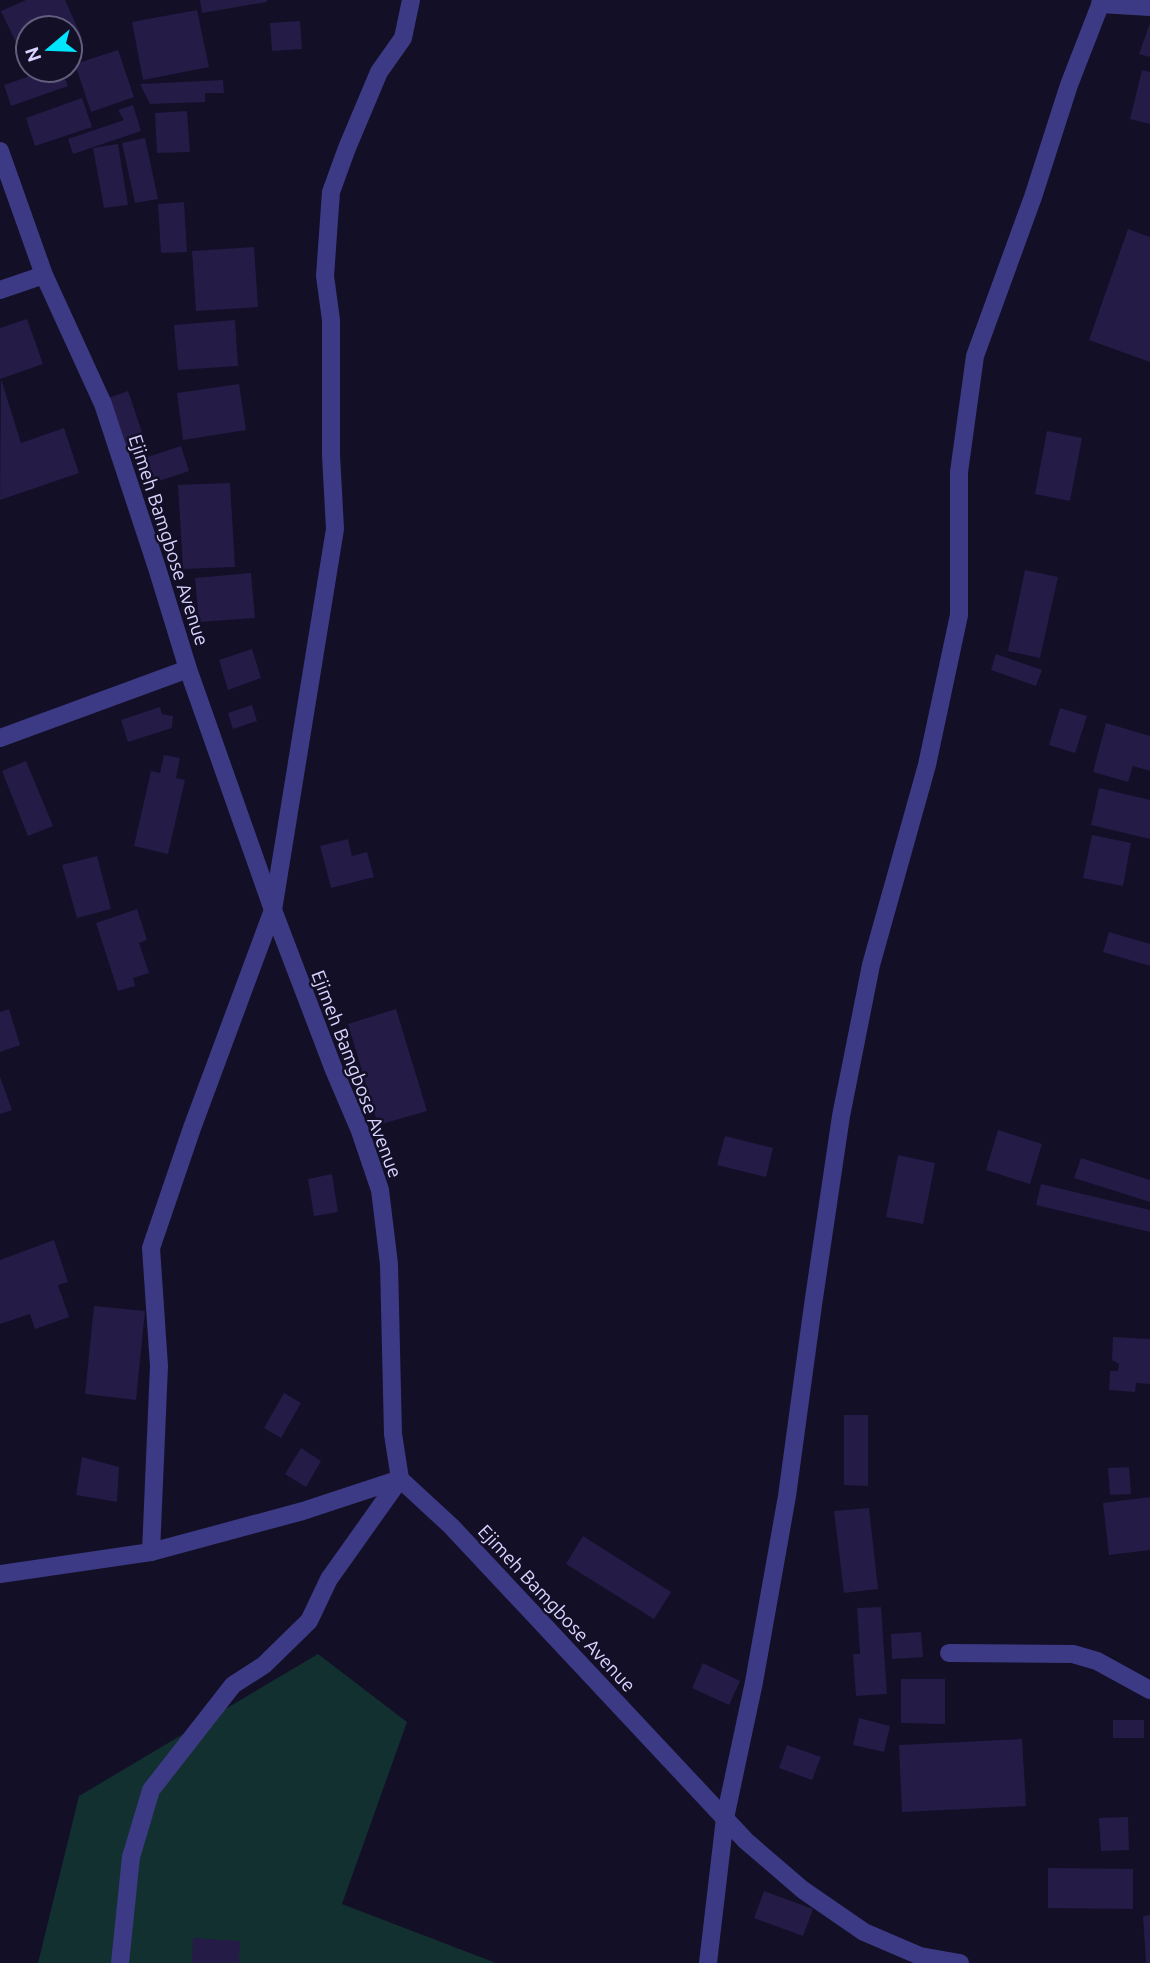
<svg xmlns="http://www.w3.org/2000/svg" width="1150" height="1963" viewBox="0 0 1150 1963" font-family="Ubuntu,sans-serif">
  <style>
    .green { fill: #12302f }
    .building { fill: #241b47 }
    .lines { fill: none; stroke-linecap: round; stroke-linejoin: round }
    .service { stroke: #3d3a85; stroke-width: 18 }
    .minor { stroke: #3d3a85; stroke-width: 18 }
    .labels { text-anchor: middle; dominant-baseline: central; stroke-width: 5; stroke-linejoin: round; paint-order: stroke }
    .street-label { font-size: 19px; fill: #d9d4ff; stroke: #130f26 }
  </style>
  <rect width="100%" height="100%" fill="#130f26"/>
  <polygon class="green" points="318,1654 407,1722 342,1904 496,1963 38,1963 79,1796"/>
  <g class="building">
    <polygon points="26,0 65,0 82,38 70,44 70,28 28,28 28,63 26,64 1,11"/>
    <polygon points="200,0 267,0 267,2 202,13"/>
    <polygon points="197,10 209,67 143,80 132,22"/>
    <polygon points="300,21 302,49 272,51 270,23"/>
    <polygon points="1150,23 1150,57 1139,54"/>
    <polygon points="118,50 134,97 91,112 75,64"/>
    <polygon points="47,70 62,70 68,86 11,106 4,85"/>
    <polygon points="1142,70 1150,72 1150,124 1130,119"/>
    <polygon points="223,80 224,93 205,93 205,102 150,104 140,84"/>
    <polygon points="82,98 92,127 35,146 26,118"/>
    <polygon points="133,105 141,131 73,154 68,139 124,120 118,110"/>
    <polygon points="187,111 190,152 157,153 155,113"/>
    <polygon points="145,138 158,199 135,203 122,143"/>
    <polygon points="118,144 128,205 104,208 93,148"/>
    <polygon points="184,202 187,252 161,253 158,204"/>
    <polygon points="1128,229 1150,237 1150,362 1089,340"/>
    <polygon points="254,247 258,307 196,311 192,251"/>
    <polygon points="27,319 43,364 0,379 0,328"/>
    <polygon points="235,320 238,366 178,370 174,325"/>
    <polygon points="1,379 21,443 64,428 79,473 0,500"/>
    <polygon points="239,384 246,430 183,440 177,393"/>
    <polygon points="128,391 147,447 127,454 108,398"/>
    <polygon points="1047,431 1082,438 1070,501 1035,494"/>
    <polygon points="181,446 189,471 147,485 138,460"/>
    <polygon points="230,483 235,567 183,569 178,485"/>
    <polygon points="1025,570 1058,577 1040,658 1008,651"/>
    <polygon points="251,573 255,618 199,622 195,578"/>
    <polygon points="252,649 261,678 228,690 219,660"/>
    <polygon points="996,654 1042,670 1036,686 991,670"/>
    <polygon points="252,705 257,721 233,729 228,713"/>
    <polygon points="160,707 162,714 173,716 172,728 128,742 121,720"/>
    <polygon points="1060,708 1087,716 1075,753 1049,745"/>
    <polygon points="1106,723 1150,736 1150,771 1133,766 1128,782 1093,772"/>
    <polygon points="164,755 180,758 176,778 185,780 168,854 134,846 151,771 160,773"/>
    <polygon points="26,761 53,826 28,836 2,771"/>
    <polygon points="1099,788 1150,800 1150,839 1091,825"/>
    <polygon points="1092,835 1131,843 1123,886 1083,878"/>
    <polygon points="348,839 352,856 367,852 374,877 331,888 320,846"/>
    <polygon points="97,856 111,909 77,918 62,865"/>
    <polygon points="137,909 147,940 139,943 149,973 133,978 135,986 118,991 96,923"/>
    <polygon points="1109,932 1150,944 1150,966 1103,952"/>
    <polygon points="9,1009 20,1045 0,1052 0,1012"/>
    <polygon points="396,1009 427,1111 378,1125 348,1024"/>
    <polygon points="0,1077 12,1110 0,1114"/>
    <polygon points="998,1130 1042,1144 1030,1184 986,1170"/>
    <polygon points="725,1136 773,1148 766,1177 717,1165"/>
    <polygon points="898,1155 935,1163 923,1224 886,1217"/>
    <polygon points="1081,1158 1150,1180 1150,1202 1074,1178"/>
    <polygon points="332,1174 338,1212 314,1216 308,1179"/>
    <polygon points="1041,1184 1150,1210 1150,1232 1036,1205"/>
    <polygon points="54,1240 68,1282 58,1285 69,1317 35,1329 30,1314 0,1324 0,1260"/>
    <polygon points="94,1306 145,1311 136,1400 85,1394"/>
    <polygon points="1113,1337 1150,1339 1150,1384 1136,1383 1135,1392 1109,1390 1110,1371 1118,1371 1119,1364 1112,1360"/>
    <polygon points="284,1393 301,1403 281,1438 264,1428"/>
    <polygon points="844,1415 868,1415 868,1486 844,1485"/>
    <polygon points="301,1448 321,1461 306,1487 285,1474"/>
    <polygon points="82,1457 119,1467 117,1502 76,1495"/>
    <polygon points="1129,1467 1131,1494 1110,1495 1108,1468"/>
    <polygon points="1150,1497 1150,1550 1109,1555 1103,1503"/>
    <polygon points="869,1508 878,1589 844,1593 834,1511"/>
    <polygon points="583,1536 671,1592 654,1619 566,1564"/>
    <polygon points="881,1607 887,1694 856,1696 853,1654 860,1654 857,1608"/>
    <polygon points="921,1632 923,1657 892,1659 891,1634"/>
    <polygon points="703,1663 740,1681 729,1705 692,1688"/>
    <polygon points="901,1679 945,1679 945,1724 901,1723"/>
    <polygon points="859,1718 890,1726 884,1752 853,1745"/>
    <rect x="1113" y="1720" width="31" height="18"/>
    <polygon points="1022,1739 1026,1806 902,1812 899,1745"/>
    <polygon points="787,1745 821,1757 812,1780 779,1768"/>
    <polygon points="1128,1817 1129,1850 1101,1851 1099,1818"/>
    <polygon points="1048,1868 1133,1869 1133,1909 1048,1908"/>
    <polygon points="764,1891 813,1909 803,1936 754,1918"/>
    <polygon points="1150,1915 1150,1963 1146,1963 1143,1916"/>
    <polygon points="193,1938 240,1941 239,1963 192,1963"/>
  </g>
  <g class="lines">
    <g class="service">
      <polyline points="1100,4 1150,7"/>
      <polyline points="949,1653 1073,1654 1097,1661 1150,1690"/>
    </g>
    <g class="minor">
      <polyline points="0,151 44,275 103,404 157,568 188,669 273,910 334,1070 360,1131 380,1190 389,1264 393,1434 400,1479 451,1526 746,1841 803,1890 864,1932 920,1956 960,1963"/>
      <polyline points="0,290 44,275"/>
      <polyline points="0,738 188,669"/>
      <polyline points="151,1552 159,1366 151,1248 192,1128 273,910 335,529 331,455 331,320 325,276 331,192 347,148 379,72 403,38 411,0"/>
      <polyline points="0,1574 151,1552 303,1511 400,1479"/>
      <polyline points="120,1963 131,1857 151,1790 233,1685 264,1665 309,1621 329,1579 400,1479"/>
      <polyline points="708,1963 725,1818 754,1682 787,1496 813,1305 841,1116 871,965 927,765 959,615 959,472 975,356 1033,197 1069,85 1102,0"/>
    </g>
  </g>
  <g class="labels">
    <g class="street-label">
      <text transform="translate(169 540) rotate(72)">Ejimeh Bamgbose Avenue</text>
      <text transform="translate(357 1074) rotate(69)">Ejimeh Bamgbose Avenue</text>
      <text transform="translate(557 1608) rotate(47)">Ejimeh Bamgbose Avenue</text>
    </g>
  </g>
  <g transform="translate(49 49) rotate(251)"><circle r="33" fill="#130f26" stroke="#625e7d" stroke-width="2"/>
  <path d="M0-5L12 26L0 18L-12 26Z" fill="#00e5ff"/>
  <text y="-10" font-size="19" font-weight="bold" text-anchor="middle" fill="#d9d4ff">N</text>
  </g>
</svg>
